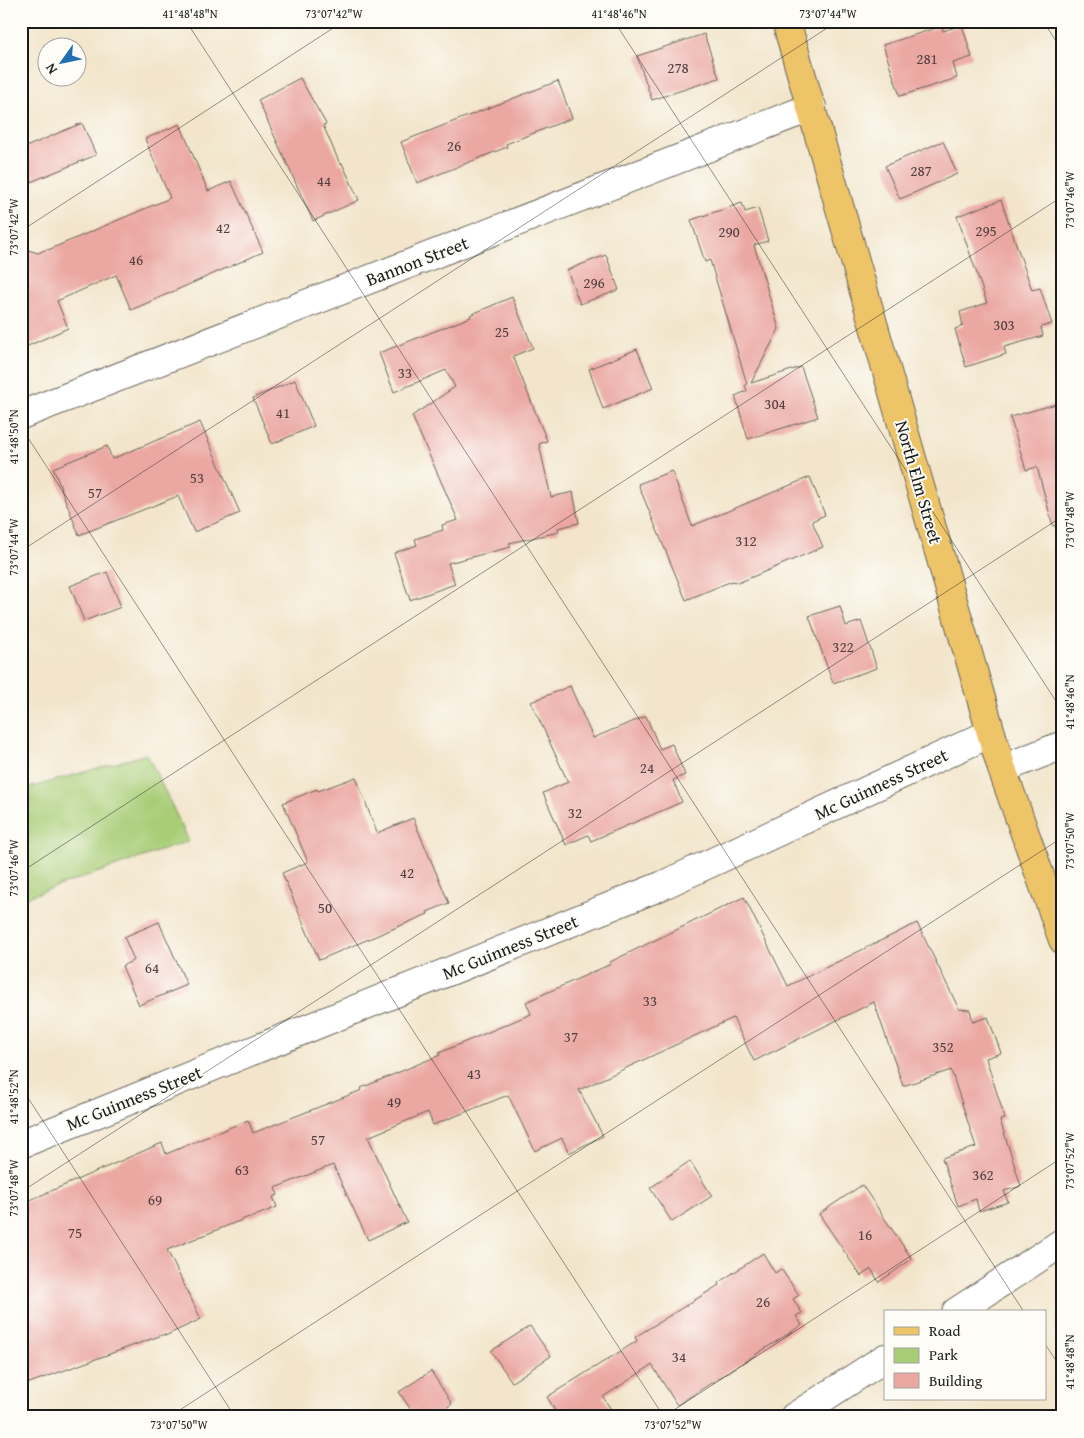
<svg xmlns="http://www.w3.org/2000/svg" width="1084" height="1438" viewBox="0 0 1084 1438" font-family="'Gentium Book Plus',serif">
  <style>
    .green { fill: #a8cd77; stroke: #62744a }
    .building { fill: #eba8a3 }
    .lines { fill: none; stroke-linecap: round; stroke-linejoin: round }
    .minor-casing { stroke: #676259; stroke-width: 30 }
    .major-casing { stroke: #676259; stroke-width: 30 }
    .minor { stroke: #fff; stroke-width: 28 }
    .major { stroke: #eec469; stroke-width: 28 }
    .ticks { fill: none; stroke: #1c1c1c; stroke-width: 1; stroke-opacity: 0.45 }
    .labels { text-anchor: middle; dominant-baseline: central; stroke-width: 4; stroke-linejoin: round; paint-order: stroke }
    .number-label { font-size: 15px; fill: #503f3e }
    .street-label { font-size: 18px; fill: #1c1c1c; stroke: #fdfcf7 }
    .neatline { fill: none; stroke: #1c1c1c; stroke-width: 2 }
    .ticks-label { font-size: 12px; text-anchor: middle; fill: #1c1c1c }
  </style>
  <rect width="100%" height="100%" fill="#fdfcf7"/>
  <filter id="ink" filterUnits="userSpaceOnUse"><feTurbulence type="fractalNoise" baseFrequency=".02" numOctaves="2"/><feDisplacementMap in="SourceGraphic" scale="10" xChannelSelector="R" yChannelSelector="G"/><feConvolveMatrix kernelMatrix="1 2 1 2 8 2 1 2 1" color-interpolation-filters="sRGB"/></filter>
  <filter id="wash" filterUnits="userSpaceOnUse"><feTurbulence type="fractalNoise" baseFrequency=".0096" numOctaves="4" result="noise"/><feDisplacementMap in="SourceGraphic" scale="20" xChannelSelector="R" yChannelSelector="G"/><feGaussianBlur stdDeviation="1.12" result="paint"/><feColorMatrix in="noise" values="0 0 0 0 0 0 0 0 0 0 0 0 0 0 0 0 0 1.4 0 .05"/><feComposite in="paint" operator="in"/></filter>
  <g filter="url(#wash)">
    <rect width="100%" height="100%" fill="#f2e5cb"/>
    <polygon class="green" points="147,754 189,841 21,899 21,790"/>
    <g id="blocks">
      <g class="building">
        <polygon points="962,25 972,57 953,63 957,78 900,96 883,45 942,26 943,31"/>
        <polygon points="704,34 719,78 652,100 637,56"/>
        <polygon points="300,78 326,124 323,125 340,164 342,163 359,200 313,221 258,100"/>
        <polygon points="558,81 572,118 506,144 507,147 417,183 401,142"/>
        <polygon points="82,123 96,155 21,186 21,149"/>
        <polygon points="180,124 208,191 231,181 263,252 131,310 116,275 57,301 68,328 21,349 21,248 38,253 47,249 48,250 170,198 145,139"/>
        <polygon points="943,141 957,174 900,199 885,166"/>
        <polygon points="1001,200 1032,290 1040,288 1052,324 1041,327 1043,336 1004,347 1006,354 966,367 955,329 963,326 960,312 987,303 957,216"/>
        <polygon points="742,203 745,212 758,208 768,241 754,245 779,329 751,383 801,367 818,417 748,439 735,396 747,391 745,385 747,384 710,260 705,262 691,220"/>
        <polygon points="606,255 619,290 580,304 567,270"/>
        <polygon points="512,297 533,348 513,356 547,441 539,444 551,497 573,492 579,523 558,528 559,532 509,543 511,547 448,563 455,584 410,600 394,553 417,545 415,539 443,530 442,525 458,520 412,416 455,387 446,370 394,392 379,353 471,317 470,315"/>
        <polygon points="637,349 653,388 603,409 589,369"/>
        <polygon points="295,380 314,426 272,444 253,398"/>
        <polygon points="1063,402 1063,525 1053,526 1037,467 1026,470 1010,417"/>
        <polygon points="200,422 240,513 194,532 178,496 79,535 53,468 107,446 112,459"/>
        <polygon points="672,471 692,526 810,477 825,515 812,521 823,547 738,583 732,581 686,600 638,484"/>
        <polygon points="107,572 121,607 84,621 70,586"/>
        <polygon points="840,606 846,626 861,621 877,668 833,683 809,616"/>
        <polygon points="570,686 593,738 646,716 660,749 672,744 685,775 673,780 682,802 591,841 588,835 566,845 543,793 568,782 531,702"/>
        <polygon points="356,777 377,833 413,818 449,903 427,912 428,914 319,960 282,873 308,862 283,803 317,789 318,791"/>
        <polygon points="744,897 788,986 917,923 959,1009 970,1010 973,1022 988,1017 1001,1053 986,1058 1005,1119 1000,1120 1021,1186 1004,1191 1008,1202 979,1211 976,1199 958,1206 942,1158 976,1147 951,1070 903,1086 874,1002 754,1061 733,1018 579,1090 603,1136 569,1153 562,1138 535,1151 508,1095 433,1125 428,1112 368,1137 407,1222 368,1240 333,1165 275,1188 278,1195 273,1197 277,1207 250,1218 249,1217 167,1250 201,1319 165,1336 165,1334 21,1386 21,1204 162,1143 166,1154 248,1120 253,1133 362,1090 361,1088 440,1055 439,1053 531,1014 526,1002 611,964 610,962"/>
        <polygon points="159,922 187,985 139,1005 122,966 134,960 124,937"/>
        <polygon points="690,1161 712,1196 672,1222 650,1188"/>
        <polygon points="862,1185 912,1259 879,1282 871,1269 861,1276 819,1214"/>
        <polygon points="763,1253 775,1273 781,1269 799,1295 793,1299 802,1313 796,1316 802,1325 677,1405 652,1365 603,1397 616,1417 559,1417 547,1397 637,1341 635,1337 719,1285 718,1283"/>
        <polygon points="530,1326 551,1356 512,1382 491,1351"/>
        <polygon points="431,1371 452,1404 433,1417 416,1417 399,1392"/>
      </g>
    </g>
  </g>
  <g filter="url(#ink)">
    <use href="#blocks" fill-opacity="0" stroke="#676259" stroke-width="1"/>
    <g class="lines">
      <g class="minor-casing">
        <g id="minor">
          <polyline points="21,415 812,107"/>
          <polyline points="1002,769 1063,745"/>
          <polyline points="21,1144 661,886 991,733"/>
          <polyline points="956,1312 1063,1242"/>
          <polyline points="794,1417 885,1358"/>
        </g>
      </g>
      <g class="major-casing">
        <polyline id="major" points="786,21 991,733 1002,769 1063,940"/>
      </g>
      <use href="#minor" class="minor"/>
      <use href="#major" class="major"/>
    </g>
  </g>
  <path class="ticks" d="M186,21L1024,1312M614,21L1063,712M1043,21L1063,52M21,231L344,21M21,427L664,1417M21,551L838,21M21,872L1063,196M21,1087L235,1417M21,1192L1063,516M1045,1344L1063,1371M169,1417L1063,837M663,1417L1063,1157"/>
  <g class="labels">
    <g class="number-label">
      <text x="927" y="58">281</text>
      <text x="678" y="67">278</text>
      <text x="454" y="145">26</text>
      <text x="921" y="170">287</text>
      <text x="324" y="180">44</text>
      <text x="223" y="227">42</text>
      <text x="986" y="230">295</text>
      <text x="729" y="231">290</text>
      <text x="136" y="259">46</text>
      <text x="594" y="282">296</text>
      <text x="1004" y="324">303</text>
      <text x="502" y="331">25</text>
      <text x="405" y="372">33</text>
      <text x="775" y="403">304</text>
      <text x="283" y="412">41</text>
      <text x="197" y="477">53</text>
      <text x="95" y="492">57</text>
      <text x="746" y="540">312</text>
      <text x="843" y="646">322</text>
      <text x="647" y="767">24</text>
      <text x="575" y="812">32</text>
      <text x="407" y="872">42</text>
      <text x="325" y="907">50</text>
      <text x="152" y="967">64</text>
      <text x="650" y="1000">33</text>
      <text x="571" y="1036">37</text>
      <text x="943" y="1046">352</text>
      <text x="474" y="1073">43</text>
      <text x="394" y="1101">49</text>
      <text x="318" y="1139">57</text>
      <text x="242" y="1169">63</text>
      <text x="983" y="1174">362</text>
      <text x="155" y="1199">69</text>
      <text x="75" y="1232">75</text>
      <text x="865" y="1234">16</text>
      <text x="763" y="1301">26</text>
      <text x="679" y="1356">34</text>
    </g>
    <g class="street-label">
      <text transform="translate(417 261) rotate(-21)">Bannon Street</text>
      <text transform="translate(919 482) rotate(74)">North Elm Street</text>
      <text transform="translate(881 784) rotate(-25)">Mc Guinness Street</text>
      <text transform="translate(510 947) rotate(-22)">Mc Guinness Street</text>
      <text transform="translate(134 1098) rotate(-22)">Mc Guinness Street</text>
    </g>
  </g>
  <rect width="1084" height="1438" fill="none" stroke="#fdfcf7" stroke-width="55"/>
  <rect x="884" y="1310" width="162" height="90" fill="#fdfcf7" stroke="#a3a29f"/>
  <rect x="894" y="1327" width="25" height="8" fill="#eec469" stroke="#a3a29f"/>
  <text x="929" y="1336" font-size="15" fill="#1c1c1c">Road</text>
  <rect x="894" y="1348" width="25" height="15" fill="#a8cd77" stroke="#a3a29f"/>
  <text x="929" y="1360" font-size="15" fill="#1c1c1c">Park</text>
  <rect x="894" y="1373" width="25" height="15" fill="#eba8a3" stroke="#a3a29f"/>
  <text x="929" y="1386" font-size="15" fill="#1c1c1c">Building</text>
  <g transform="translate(62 62) rotate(237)"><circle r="24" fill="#fdfcf7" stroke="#a3a29f"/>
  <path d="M0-4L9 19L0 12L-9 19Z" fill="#1f6fb2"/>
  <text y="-8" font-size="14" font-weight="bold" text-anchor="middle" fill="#1c1c1c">N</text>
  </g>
  <rect x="28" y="28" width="1028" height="1382" class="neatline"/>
  <g class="ticks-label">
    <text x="190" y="18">41°48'48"N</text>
    <text x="334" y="18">73°07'42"W</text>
    <text x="619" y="18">41°48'46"N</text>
    <text x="828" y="18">73°07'44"W</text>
    <text transform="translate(1070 200) rotate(-90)" y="4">73°07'46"W</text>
    <text transform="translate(14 227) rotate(-90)" y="4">73°07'42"W</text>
    <text transform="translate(14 437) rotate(-90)" y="4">41°48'50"N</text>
    <text transform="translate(1070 520) rotate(-90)" y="4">73°07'48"W</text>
    <text transform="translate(14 547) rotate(-90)" y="4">73°07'44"W</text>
    <text transform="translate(1070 702) rotate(-90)" y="4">41°48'46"N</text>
    <text transform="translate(1070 841) rotate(-90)" y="4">73°07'50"W</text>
    <text transform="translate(14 868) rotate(-90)" y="4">73°07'46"W</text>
    <text transform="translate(14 1097) rotate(-90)" y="4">41°48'52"N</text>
    <text transform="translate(1070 1161) rotate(-90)" y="4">73°07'52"W</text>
    <text transform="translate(14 1188) rotate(-90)" y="4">73°07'48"W</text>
    <text transform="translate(1070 1362) rotate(-90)" y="4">41°48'48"N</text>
    <text x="179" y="1429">73°07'50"W</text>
    <text x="673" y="1429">73°07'52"W</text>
  </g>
</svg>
